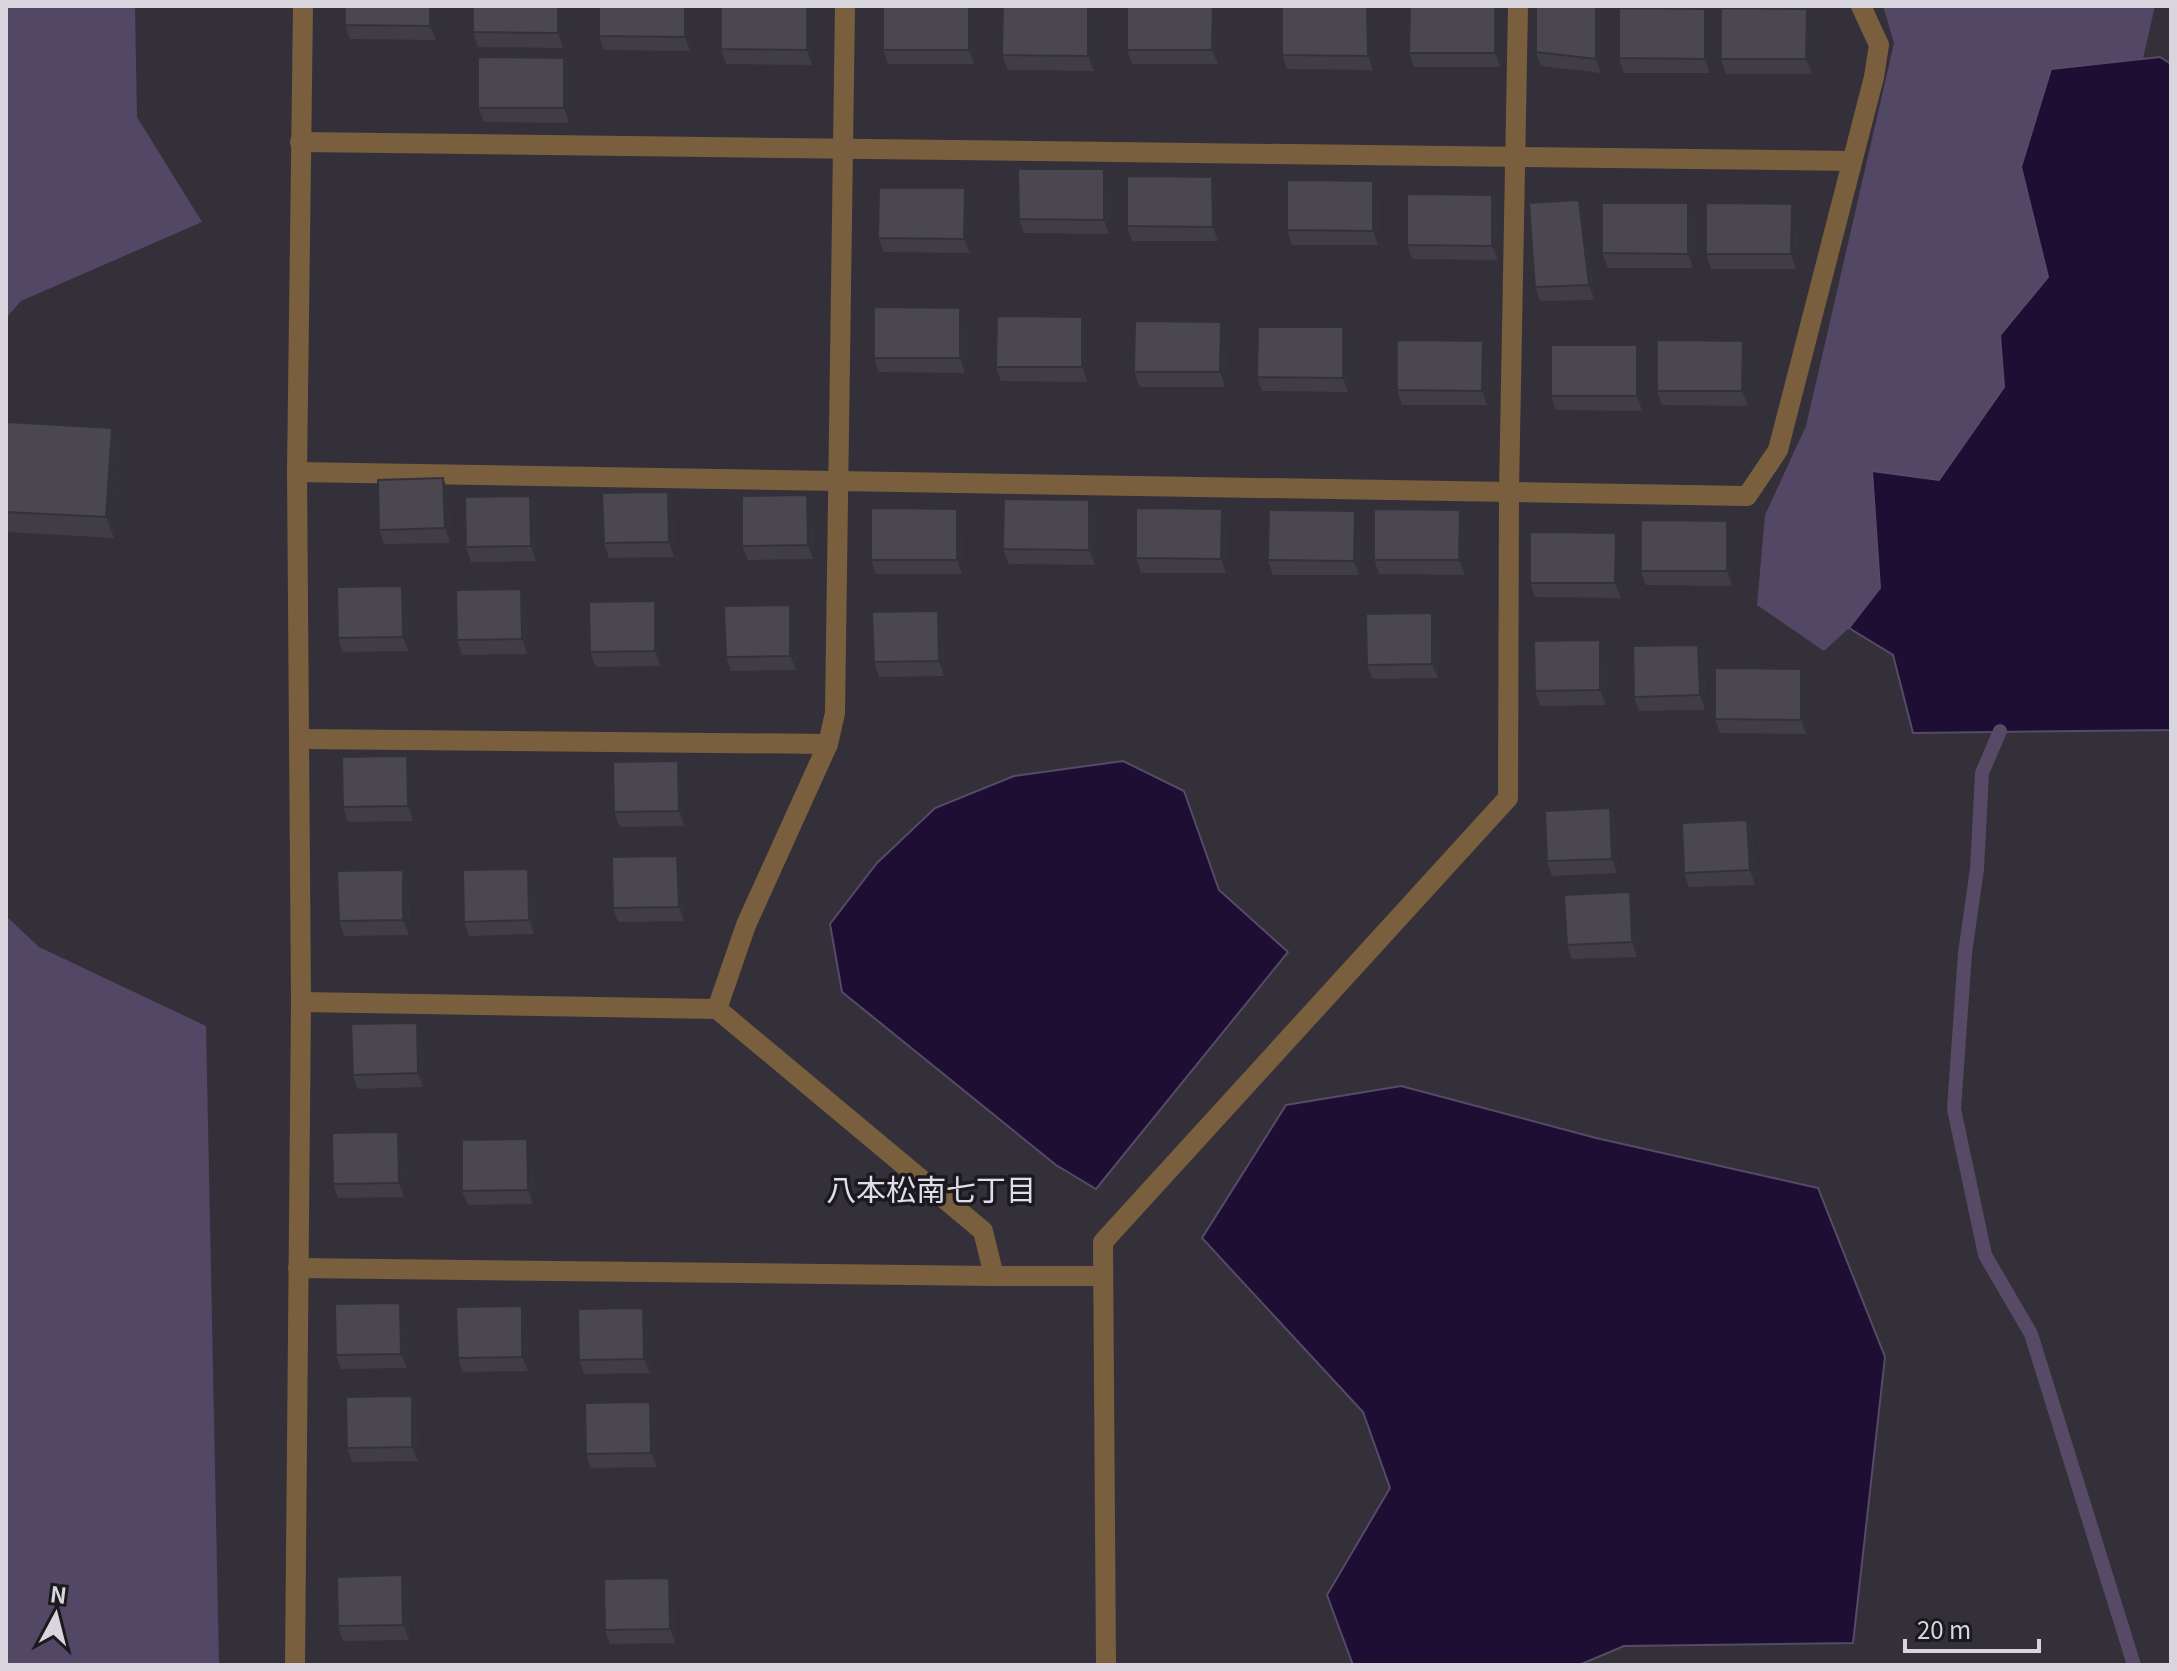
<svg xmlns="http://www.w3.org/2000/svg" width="2177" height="1671" viewBox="0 0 2177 1671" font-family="Georgia,'Noto Sans JP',serif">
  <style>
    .green { fill: #524764 }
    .water { fill: #1f0e33; stroke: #564a66; stroke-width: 2 }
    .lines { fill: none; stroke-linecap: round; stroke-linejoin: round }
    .stream { stroke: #564a66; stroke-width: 14 }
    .minor { stroke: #7a5f3e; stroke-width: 20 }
    .wall { fill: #403d46 }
    .shaded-wall { fill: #343239 }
    .building { fill: #4a4751; stroke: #343239; stroke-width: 2 }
    .labels { text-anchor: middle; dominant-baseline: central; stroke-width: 7; stroke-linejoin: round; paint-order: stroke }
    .neighbourhood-label { font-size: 30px; fill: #e1dce9; stroke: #1a191d }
  </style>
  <rect width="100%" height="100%" fill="#33303a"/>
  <g class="green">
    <polygon points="6,6 135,6 137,117 202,222 21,301 6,318"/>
    <polygon points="1883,6 2155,6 2143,59 2051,69 2021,167 2048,277 2000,335 2004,387 1939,480 1873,471 1880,588 1849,628 1824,651 1757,605 1765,515 1806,426 1894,43"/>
    <polygon points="6,916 39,947 206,1026 219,1665 6,1665"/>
  </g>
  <g class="water">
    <polygon points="2160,57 2171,64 2171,730 1913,733 1893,655 1849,628 1880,588 1872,471 1939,480 2004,387 2000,335 2048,277 2021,167 2051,69"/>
    <polygon points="1123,761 1184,791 1219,890 1288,952 1096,1189 1056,1165 842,992 830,924 877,863 935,808 1014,776"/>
    <polygon points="1401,1086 1596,1138 1818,1188 1885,1357 1853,1643 1624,1646 1579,1665 1353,1665 1327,1595 1390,1488 1363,1412 1202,1238 1286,1105"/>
  </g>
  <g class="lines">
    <polyline class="stream" points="2000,731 1982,773 1977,869 1965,953 1954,1109 1985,1255 2031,1334 2134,1665"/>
    <g class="minor">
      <polyline points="300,142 1852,161"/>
      <polyline points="297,472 1747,496 1778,450 1874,77 1879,45 1861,6"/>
      <polyline points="301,739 828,744"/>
      <polyline points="301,1002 717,1009 746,925 828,744 835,713 845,6"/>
      <polyline points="717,1009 983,1231 994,1276 1101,1276"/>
      <polyline points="298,1268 994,1276"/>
      <polyline points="295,1665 301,1002 297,472 303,6"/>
      <polyline points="1106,1665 1103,1242 1508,798 1509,491 1518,6"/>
    </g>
  </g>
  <g class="wall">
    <polygon points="345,6 436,6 436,40 350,39 345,25"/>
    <polygon points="473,6 564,6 563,48 478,47 473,32"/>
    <polygon points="599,6 690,6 690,51 604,50 599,36"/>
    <polygon points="721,6 809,6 812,14 812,65 726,64 721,49"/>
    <polygon points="883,6 971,6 974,14 974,64 888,64 883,50"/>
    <polygon points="1127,6 1215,6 1218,14 1218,64 1132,64 1127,50"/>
    <polygon points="1601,15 1601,73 1541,66 1536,52"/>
    <polygon points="1500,17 1500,67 1414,67 1409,53"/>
    <polygon points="1094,20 1094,71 1008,70 1002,55"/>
    <polygon points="1373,20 1373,70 1287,69 1282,55"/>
    <polygon points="1710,23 1710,73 1624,73 1619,58"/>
    <polygon points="1812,23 1812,74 1726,74 1721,59"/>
    <polygon points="564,58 569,72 569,123 484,122 478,108"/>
    <polygon points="1104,169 1110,184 1109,234 1024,233 1019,219"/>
    <polygon points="1218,191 1218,241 1132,241 1127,226"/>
    <polygon points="1379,195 1378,245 1292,245 1287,230"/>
    <polygon points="1579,200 1584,214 1594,300 1540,301 1535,287"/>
    <polygon points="970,202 970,253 884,252 878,238"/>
    <polygon points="1688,203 1694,218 1693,268 1608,268 1602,253"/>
    <polygon points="1792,204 1797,219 1796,269 1711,269 1706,254"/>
    <polygon points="1498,210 1498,260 1412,259 1407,245"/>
    <polygon points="966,323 965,373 879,372 874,358"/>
    <polygon points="1087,331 1087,382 1001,381 996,367"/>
    <polygon points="1226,336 1225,387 1140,387 1134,372"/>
    <polygon points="1348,342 1348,392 1262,391 1257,377"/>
    <polygon points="1637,345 1642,360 1642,411 1556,410 1551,396"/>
    <polygon points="1488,355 1487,405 1402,405 1397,390"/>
    <polygon points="1748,355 1748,406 1662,405 1657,391"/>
    <polygon points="6,422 112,428 119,449 114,538 6,532"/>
    <polygon points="668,492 673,506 674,557 609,558 604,543"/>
    <polygon points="449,493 450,543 384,544 379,530"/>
    <polygon points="807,495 812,509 813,559 748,560 742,546"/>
    <polygon points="530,496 536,510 536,561 471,562 466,547"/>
    <polygon points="957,509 963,524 962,574 876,574 871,560"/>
    <polygon points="1222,509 1227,523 1226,573 1141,573 1136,558"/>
    <polygon points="1095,514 1095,565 1009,564 1003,549"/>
    <polygon points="1465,524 1465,575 1379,574 1374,560"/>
    <polygon points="1360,525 1359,575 1273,575 1268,560"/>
    <polygon points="1732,535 1732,586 1646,585 1641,571"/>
    <polygon points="1621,547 1621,598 1535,597 1530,583"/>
    <polygon points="407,601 408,651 343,652 338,638"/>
    <polygon points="655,601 660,615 660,666 596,667 590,652"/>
    <polygon points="526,603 527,654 462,655 457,640"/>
    <polygon points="790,605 795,620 796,670 731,671 726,657"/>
    <polygon points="938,611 943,625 944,676 879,677 874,662"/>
    <polygon points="1437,628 1438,678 1373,679 1367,665"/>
    <polygon points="1698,645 1704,659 1705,710 1639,711 1634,697"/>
    <polygon points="1605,654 1606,705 1540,706 1535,691"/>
    <polygon points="1806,684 1806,734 1720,733 1715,719"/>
    <polygon points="678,761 684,775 684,826 620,827 614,812"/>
    <polygon points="413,770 413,821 348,822 343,807"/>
    <polygon points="1610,808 1615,823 1617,873 1552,876 1547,861"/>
    <polygon points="1747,820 1752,834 1755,885 1689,887 1684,873"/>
    <polygon points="677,856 683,870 684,921 618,922 613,908"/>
    <polygon points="528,869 533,884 534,934 469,936 464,922"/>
    <polygon points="408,884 409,935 344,936 339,921"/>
    <polygon points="1635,906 1637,957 1572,959 1567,945"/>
    <polygon points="422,1037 423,1087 358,1089 353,1075"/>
    <polygon points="398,1132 403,1147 404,1197 338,1198 333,1184"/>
    <polygon points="527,1139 532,1154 533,1204 468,1205 462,1191"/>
    <polygon points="400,1303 405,1318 407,1368 341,1369 336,1355"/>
    <polygon points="522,1306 527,1321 528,1371 463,1372 458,1358"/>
    <polygon points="648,1323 650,1373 584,1374 579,1360"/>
    <polygon points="650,1402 655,1417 657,1467 591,1468 586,1454"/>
    <polygon points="417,1411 418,1461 352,1462 347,1448"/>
    <polygon points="669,1578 674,1593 675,1643 610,1644 605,1630"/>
    <polygon points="407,1589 409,1640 343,1641 338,1626"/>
  </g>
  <g class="shaded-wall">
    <polygon points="430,6 436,6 436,40 430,26"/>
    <polygon points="558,6 564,6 563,48 558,33"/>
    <polygon points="685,6 690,6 690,51 685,37"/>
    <polygon points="807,6 809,6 812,14 812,65 807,50"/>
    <polygon points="969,6 971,6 974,14 974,64 969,50"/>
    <polygon points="1088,6 1094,20 1094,71 1088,56"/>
    <polygon points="1213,6 1215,6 1218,14 1218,64 1212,50"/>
    <polygon points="1367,6 1373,20 1373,70 1368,56"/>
    <polygon points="1495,6 1496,6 1500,17 1500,67 1495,53"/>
    <polygon points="1596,6 1598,6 1601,15 1601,73 1596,59"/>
    <polygon points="1705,9 1710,23 1710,73 1705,59"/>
    <polygon points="1807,9 1812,23 1812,74 1806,59"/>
    <polygon points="564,58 569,72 569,123 564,108"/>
    <polygon points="1104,169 1110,184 1109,234 1104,220"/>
    <polygon points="1212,177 1218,191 1218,241 1213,227"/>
    <polygon points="1373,181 1379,195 1378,245 1373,231"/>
    <polygon points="965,188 970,202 970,253 964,239"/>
    <polygon points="1492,195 1498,210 1498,260 1492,246"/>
    <polygon points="1579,200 1584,214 1594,300 1589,285"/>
    <polygon points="1688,203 1694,218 1693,268 1688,254"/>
    <polygon points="1792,204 1797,219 1796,269 1791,254"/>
    <polygon points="960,308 966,323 965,373 960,358"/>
    <polygon points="1082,317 1087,331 1087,382 1082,367"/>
    <polygon points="1221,322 1226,336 1225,387 1220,372"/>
    <polygon points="1343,327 1348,342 1348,392 1343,378"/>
    <polygon points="1483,341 1488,355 1487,405 1482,391"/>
    <polygon points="1743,341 1748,355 1748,406 1742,391"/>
    <polygon points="1637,345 1642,360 1642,411 1637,396"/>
    <polygon points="112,428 119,449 114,538 106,517"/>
    <polygon points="443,478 449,493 450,543 445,528"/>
    <polygon points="668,492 673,506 674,557 669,542"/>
    <polygon points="807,495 812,509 813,559 808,545"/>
    <polygon points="530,496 536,510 536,561 531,546"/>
    <polygon points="1089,500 1095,514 1095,565 1089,550"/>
    <polygon points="957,509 963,524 962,574 957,560"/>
    <polygon points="1222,509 1227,523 1226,573 1221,559"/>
    <polygon points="1460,510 1465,524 1465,575 1459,560"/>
    <polygon points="1355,511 1360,525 1359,575 1354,561"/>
    <polygon points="1727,521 1732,535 1732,586 1727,571"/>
    <polygon points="1616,533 1621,547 1621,598 1615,583"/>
    <polygon points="402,586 407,601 408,651 403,637"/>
    <polygon points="521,589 526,603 527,654 522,639"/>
    <polygon points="655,601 660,615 660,666 655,651"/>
    <polygon points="790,605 795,620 796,670 790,656"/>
    <polygon points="938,611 943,625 944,676 939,661"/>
    <polygon points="1432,613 1437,628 1438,678 1432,664"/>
    <polygon points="1600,640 1605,654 1606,705 1600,690"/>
    <polygon points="1698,645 1704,659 1705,710 1700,695"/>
    <polygon points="1801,669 1806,684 1806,734 1801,720"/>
    <polygon points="407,756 413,770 413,821 408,806"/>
    <polygon points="678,761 684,775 684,826 679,811"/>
    <polygon points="1610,808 1615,823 1617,873 1612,859"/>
    <polygon points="1747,820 1752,834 1755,885 1750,870"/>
    <polygon points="677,856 683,870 684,921 679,907"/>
    <polygon points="528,869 533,884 534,934 529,920"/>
    <polygon points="403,870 408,884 409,935 403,920"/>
    <polygon points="1630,892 1635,906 1637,957 1632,942"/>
    <polygon points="417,1023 422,1037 423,1087 418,1073"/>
    <polygon points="398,1132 403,1147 404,1197 399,1183"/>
    <polygon points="527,1139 532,1154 533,1204 528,1190"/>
    <polygon points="400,1303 405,1318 407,1368 401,1354"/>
    <polygon points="522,1306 527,1321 528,1371 522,1357"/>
    <polygon points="643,1308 648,1323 650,1373 644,1359"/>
    <polygon points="412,1396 417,1411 418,1461 412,1447"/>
    <polygon points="650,1402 655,1417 657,1467 651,1453"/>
    <polygon points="402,1575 407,1589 409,1640 403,1625"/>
    <polygon points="669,1578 674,1593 675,1643 670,1629"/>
  </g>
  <g class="building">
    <polygon points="345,6 430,6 430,26 345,25"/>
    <polygon points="473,6 558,6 558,33 473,32"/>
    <polygon points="599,6 685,6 685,37 599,36"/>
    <polygon points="721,6 807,6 807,50 721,49"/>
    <rect x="883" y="6" width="86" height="44"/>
    <polygon points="1003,6 1088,6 1088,56 1002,55"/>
    <polygon points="1127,6 1213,6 1212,50 1127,50"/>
    <polygon points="1282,6 1367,6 1368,56 1282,55"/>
    <polygon points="1410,6 1495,6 1495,53 1409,53"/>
    <polygon points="1536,6 1596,6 1596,59 1536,52"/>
    <polygon points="1619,8 1705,9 1705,59 1619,58"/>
    <polygon points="1721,8 1807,9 1806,59 1721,59"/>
    <polygon points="478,57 564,58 564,108 478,108"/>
    <polygon points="1018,169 1104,169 1104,220 1019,219"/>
    <polygon points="1127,176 1212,177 1213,227 1127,226"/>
    <polygon points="1287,180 1373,181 1373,231 1287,230"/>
    <polygon points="879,188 965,188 964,239 878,238"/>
    <polygon points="1407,194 1492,195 1492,246 1407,245"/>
    <polygon points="1579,200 1589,285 1535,287 1529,203"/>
    <polygon points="1602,203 1688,203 1688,254 1602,253"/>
    <polygon points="1706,203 1792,204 1791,254 1706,254"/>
    <polygon points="874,307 960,308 960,358 874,358"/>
    <polygon points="997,316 1082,317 1082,367 996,367"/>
    <polygon points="1135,321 1221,322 1220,372 1134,372"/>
    <polygon points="1258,327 1343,327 1343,378 1257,377"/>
    <polygon points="1397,340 1483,341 1482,391 1397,390"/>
    <polygon points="1657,340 1743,341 1742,391 1657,391"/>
    <rect x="1551" y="345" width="86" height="51"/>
    <polygon points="6,422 112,428 106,517 6,512"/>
    <polygon points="443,478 445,528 379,530 378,480"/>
    <polygon points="668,492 669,542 604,543 602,493"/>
    <polygon points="807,495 808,545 742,546 742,496"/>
    <polygon points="530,496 531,546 466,547 465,497"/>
    <polygon points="1004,499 1089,500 1089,550 1003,549"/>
    <polygon points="871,508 957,509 957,560 871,560"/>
    <polygon points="1136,508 1222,509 1221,559 1136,558"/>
    <polygon points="1374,509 1460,510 1459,560 1374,560"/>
    <polygon points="1269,510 1355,511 1354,561 1268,560"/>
    <polygon points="1641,520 1727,521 1727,571 1641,571"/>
    <polygon points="1530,532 1616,533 1615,583 1530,583"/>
    <polygon points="402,586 403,637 338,638 337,587"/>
    <polygon points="521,589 522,639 457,640 456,590"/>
    <polygon points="655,601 655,651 590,652 589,602"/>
    <polygon points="790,605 790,656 726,657 724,606"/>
    <polygon points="938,611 939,661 874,662 872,612"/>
    <polygon points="1432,613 1432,664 1367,665 1366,614"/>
    <polygon points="1600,640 1600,690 1535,691 1534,641"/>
    <polygon points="1698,645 1700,695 1634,697 1633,646"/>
    <polygon points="1715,668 1801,669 1801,720 1715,719"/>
    <polygon points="407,756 408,806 343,807 342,757"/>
    <polygon points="678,761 679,811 614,812 613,762"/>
    <polygon points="1610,808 1612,859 1547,861 1545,811"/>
    <polygon points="1747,820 1750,870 1684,873 1682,823"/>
    <polygon points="677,856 679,907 613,908 612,857"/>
    <polygon points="528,869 529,920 464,922 463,870"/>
    <polygon points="403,870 403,920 339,921 337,871"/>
    <polygon points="1630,892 1632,942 1567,945 1564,895"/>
    <polygon points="417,1023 418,1073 353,1075 351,1024"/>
    <polygon points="398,1132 399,1183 333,1184 332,1133"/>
    <polygon points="527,1139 528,1190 462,1191 462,1140"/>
    <polygon points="400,1303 401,1354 336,1355 335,1304"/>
    <polygon points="522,1306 522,1357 458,1358 456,1307"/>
    <polygon points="643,1308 644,1359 579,1360 578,1309"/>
    <polygon points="412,1396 412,1447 347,1448 346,1397"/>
    <polygon points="650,1402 651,1453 586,1454 585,1403"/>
    <polygon points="402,1575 403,1625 338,1626 337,1577"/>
    <polygon points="669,1578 670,1629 605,1630 604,1579"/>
  </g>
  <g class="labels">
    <g class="neighbourhood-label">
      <text x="931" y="1188">八本松南七丁目</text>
    </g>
  </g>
  <rect width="2177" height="1671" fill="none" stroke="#d8d5dc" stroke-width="16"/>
  <g transform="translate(56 1615) rotate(7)" stroke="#1a191d" stroke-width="6" paint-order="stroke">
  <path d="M0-6L14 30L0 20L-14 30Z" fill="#d8d5dc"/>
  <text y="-12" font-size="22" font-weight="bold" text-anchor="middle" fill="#d8d5dc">N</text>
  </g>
  <path d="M1905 1639v12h134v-12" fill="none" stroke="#d8d5dc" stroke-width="4"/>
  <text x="1917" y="1639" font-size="24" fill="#d8d5dc" stroke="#1a191d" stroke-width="6" paint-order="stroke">20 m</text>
</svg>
